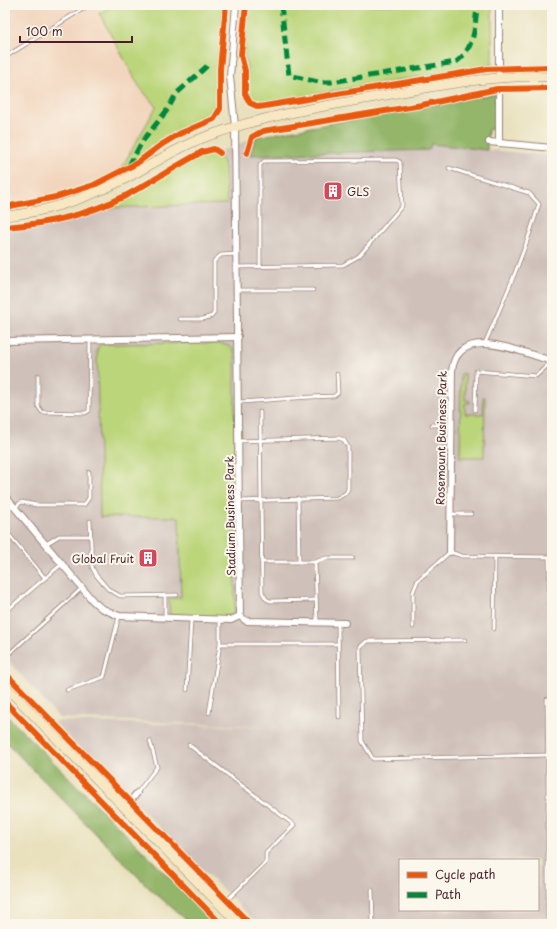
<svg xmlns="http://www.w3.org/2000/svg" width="557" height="929" viewBox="0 0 557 929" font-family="'Playpen Sans',sans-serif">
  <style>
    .built { fill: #f2d5bd }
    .industrial { fill: #cfc1ba; fill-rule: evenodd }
    .green { fill: #bbd57a; stroke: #827a52 }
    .forest { fill: #94b66a; stroke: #6f6a4a }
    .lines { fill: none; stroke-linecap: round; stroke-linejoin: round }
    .lane-casing { stroke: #9a8074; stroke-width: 4.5 }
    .street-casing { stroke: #9a8074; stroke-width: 8 }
    .secondary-casing { stroke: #9a8074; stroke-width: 10 }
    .lane { stroke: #fff; stroke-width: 3 }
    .street { stroke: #fff; stroke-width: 6 }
    .secondary { stroke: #f7e8c3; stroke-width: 9 }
    .quiet { stroke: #00873e; stroke-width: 5; stroke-dasharray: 10 5; stroke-linecap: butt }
    .cycleway-casing { stroke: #fbf7ec; stroke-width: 8 }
    .cycleway { stroke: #e8590c; stroke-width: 6 }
    .labels { text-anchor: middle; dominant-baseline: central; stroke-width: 4; stroke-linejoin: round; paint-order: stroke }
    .poi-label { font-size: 11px; fill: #4a1f2b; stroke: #fbf7ec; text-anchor: start }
    .street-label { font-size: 11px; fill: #4a1f2b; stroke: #fbf7ec }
  </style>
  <rect width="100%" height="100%" fill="#fbf7ec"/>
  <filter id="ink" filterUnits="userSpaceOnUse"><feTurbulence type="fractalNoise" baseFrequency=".025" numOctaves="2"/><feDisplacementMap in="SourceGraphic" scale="8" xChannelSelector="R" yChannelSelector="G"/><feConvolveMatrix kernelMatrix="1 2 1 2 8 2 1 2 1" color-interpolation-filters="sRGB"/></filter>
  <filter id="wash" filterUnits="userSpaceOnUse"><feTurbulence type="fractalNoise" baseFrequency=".012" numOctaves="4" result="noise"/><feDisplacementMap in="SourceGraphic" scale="16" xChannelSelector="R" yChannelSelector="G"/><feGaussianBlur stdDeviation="0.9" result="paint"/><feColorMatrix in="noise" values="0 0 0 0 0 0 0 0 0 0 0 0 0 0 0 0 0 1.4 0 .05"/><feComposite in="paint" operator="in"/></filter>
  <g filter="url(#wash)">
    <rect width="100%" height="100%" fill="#e9e1be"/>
    <polygon class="built" points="5,5 95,5 139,86 156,107 121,169 81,185 28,200 5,203"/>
    <path class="industrial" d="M256,137L250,155L431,144L552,156V924H258L52,721L305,728L59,718L5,657V228L38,225L97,210L133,194L165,174ZM400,860H538V910H400Z"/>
    <g class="green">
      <polygon points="114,5 224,5 219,63 219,105 216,113 163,141 140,159 121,169 156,107 139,86 99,13"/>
      <polygon points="249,5 492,5 492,65 256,104 248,95 247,67 244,56"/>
      <polygon points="211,151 218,152 225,167 227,204 103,208"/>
      <polygon points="220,343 231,347 235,354 235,611 227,617 170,616 169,599 181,597 179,517 100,517 97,349 100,345 102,344"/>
      <polygon points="461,374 465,374 465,400 470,401 470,403 465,403 465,414 483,414 483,397 485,397 484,457 460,457"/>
    </g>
    <g class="forest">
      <polygon points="495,94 496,127 488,130 487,150 431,144 429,150 250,155 256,137"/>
      <polygon points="5,714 216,924 191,924 148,887 5,741"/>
    </g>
  </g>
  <g filter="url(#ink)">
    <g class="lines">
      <g class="lane-casing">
        <g id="lane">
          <polyline points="5,57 89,5"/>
          <path d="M449,168L529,193L539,204C525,252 505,298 485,343"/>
          <polyline points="237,267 343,265 359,256 402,206 400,162 396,160 264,161 260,165 260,267"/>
          <polyline points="237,290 313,290"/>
          <polyline points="180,319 203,319 212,316 214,313 214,261 221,255 237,254"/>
          <polyline points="38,375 38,406 42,412 85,413 89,411 90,340"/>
          <path d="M239,402C271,400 302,397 334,396L338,393L337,374"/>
          <polyline points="475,410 476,371 536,376 552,361"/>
          <polyline points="260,412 262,592 266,599 270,601 316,600"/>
          <polyline points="432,425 451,425"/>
          <polyline points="239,441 339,438 344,440 348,447 348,489 346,493 337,498 240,501"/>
          <polyline points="298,498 299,562"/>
          <polyline points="15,508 21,502 37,505 84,505 89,498 89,472"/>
          <polyline points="451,514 471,514"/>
          <polyline points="90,521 92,567 96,575 108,589 120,596 177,595"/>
          <polyline points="5,530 45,578 62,564"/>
          <polyline points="46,544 59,536 91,536"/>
          <polyline points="549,557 550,620 552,622"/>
          <polyline points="261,562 315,562 326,558 353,558"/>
          <polyline points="315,562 317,622"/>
          <polyline points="165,595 165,617"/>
          <polyline points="5,612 45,578"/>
          <polyline points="338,622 339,717"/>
          <polyline points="413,627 413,592 418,580 450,552 462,556 552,557"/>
          <polyline points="494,629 495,557"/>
          <polyline points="465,640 367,641 360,647 362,741 373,759 548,755"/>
          <polyline points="220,644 338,644"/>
          <polyline points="11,652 82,588"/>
          <polyline points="67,690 104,677 119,616"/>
          <polyline points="187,690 191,620"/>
          <polyline points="547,699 548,786 548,924"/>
          <polyline points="209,713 220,644 220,620"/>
          <polyline points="189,745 294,825 266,853 266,862 222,905"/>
          <polyline points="137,793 157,767 150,741"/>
          <polyline points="372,890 373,924"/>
        </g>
      </g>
      <g class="street-casing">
        <g id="street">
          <polyline points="499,5 499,77"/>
          <polyline points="499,93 499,143"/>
          <polyline points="489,142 552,148"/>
          <polyline points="5,341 238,337"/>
          <polyline points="5,496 93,601 101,608 119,616 231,620 240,616 235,126 230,76 236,5"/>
          <path d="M450,552L452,371C457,322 523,353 552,361"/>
          <polyline points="240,616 246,621 345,623"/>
          <polyline points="125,808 137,793"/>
        </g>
      </g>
      <g class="secondary-casing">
        <g id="secondary">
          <path d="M5,216C47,212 85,199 123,180C148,167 173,150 200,139C254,118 312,108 370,98C429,87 491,74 552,77"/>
          <polyline points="5,686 239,924"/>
        </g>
      </g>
      <use href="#lane" class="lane"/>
      <use href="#street" class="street"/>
      <use href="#secondary" class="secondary"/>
      <g class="quiet">
        <path d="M281,5L289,75L318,82H331L456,62C475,48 475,27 477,5"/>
        <polyline points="128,167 142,142 168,109 176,94 207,66"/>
      </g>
      <g class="cycleway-casing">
        <g id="cycleway">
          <polyline points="246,5 241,55 245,71 245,94 250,103 259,107 487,69 552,67"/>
          <polyline points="247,153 252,137 263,131 422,105 497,89 552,88"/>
          <polyline points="5,207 56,197 94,185 137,163 161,145 179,134 214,119 220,109 220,69 226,5"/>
          <path d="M5,227C46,224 88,215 125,196C151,182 176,166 202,152L214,149L220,153"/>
          <polyline points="5,673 250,924"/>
          <polyline points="5,702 221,924"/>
        </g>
      </g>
      <use href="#cycleway" class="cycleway"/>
    </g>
  </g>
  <defs>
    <g id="building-square" transform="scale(1)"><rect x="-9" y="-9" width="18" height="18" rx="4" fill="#d1495b" stroke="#fbf7ec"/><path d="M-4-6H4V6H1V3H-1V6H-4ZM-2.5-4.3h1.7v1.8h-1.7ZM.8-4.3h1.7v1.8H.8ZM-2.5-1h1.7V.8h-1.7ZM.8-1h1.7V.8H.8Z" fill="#fff"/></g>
  </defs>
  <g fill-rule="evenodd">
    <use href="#building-square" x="333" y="191"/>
    <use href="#building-square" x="148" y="558"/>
  </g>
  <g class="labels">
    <g class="poi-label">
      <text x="347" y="191">GLS</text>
      <text x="134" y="558" text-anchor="end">Global Fruit</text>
    </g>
    <g class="street-label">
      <text transform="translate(441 438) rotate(-89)">Rosemount Business Park</text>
      <text transform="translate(230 516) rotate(-91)">Stadium Business Park</text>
    </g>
  </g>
  <rect width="557" height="929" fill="none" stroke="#fbf7ec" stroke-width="20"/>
  <rect x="399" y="859" width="140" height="52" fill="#fbf7ec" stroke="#b4a19f"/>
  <rect x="407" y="872" width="20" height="6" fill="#e8590c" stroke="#b4a19f"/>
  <text x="435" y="879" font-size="12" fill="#4a1f2b">Cycle path</text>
  <rect x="407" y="892" width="20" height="6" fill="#00873e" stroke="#b4a19f"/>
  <text x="435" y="899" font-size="12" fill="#4a1f2b">Path</text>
  <path d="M20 36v6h112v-6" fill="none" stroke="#4a1f2b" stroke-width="2"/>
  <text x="26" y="36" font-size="12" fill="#4a1f2b" stroke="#fbf7ec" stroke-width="3" paint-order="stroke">100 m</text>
</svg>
